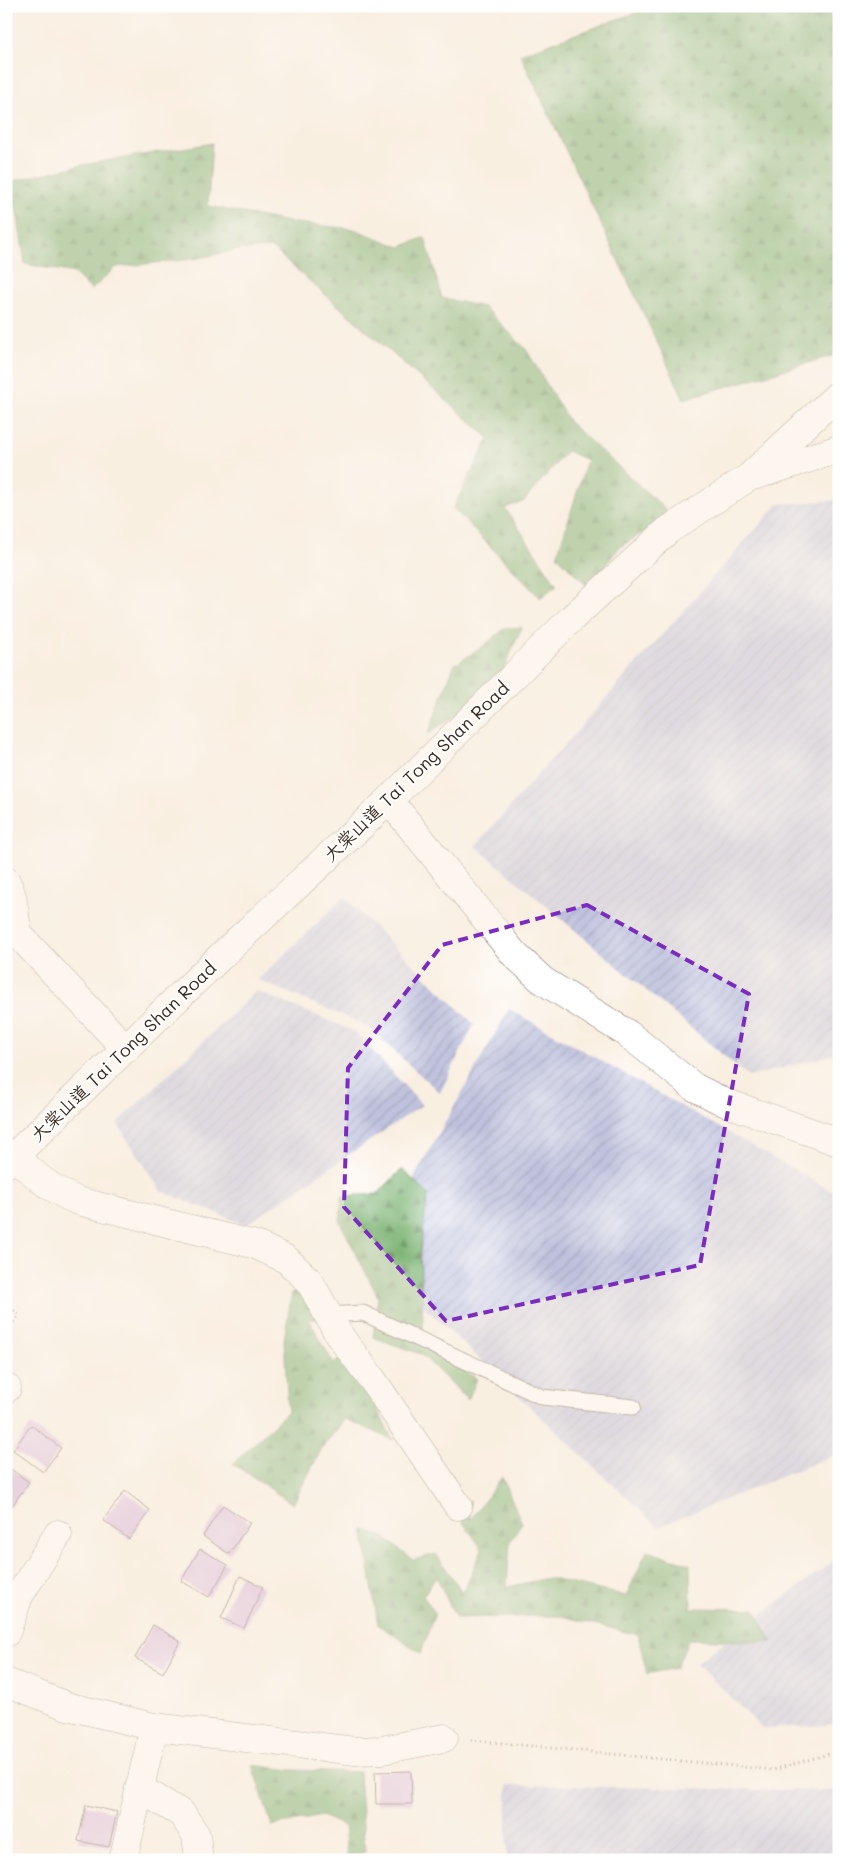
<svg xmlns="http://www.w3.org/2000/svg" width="845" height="1866" viewBox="0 0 845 1866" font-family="Mali,'LXGW WenKai TC',sans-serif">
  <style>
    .industrial { fill: url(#industrial-furrows) }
    .forest { fill: url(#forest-firs); stroke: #5a6d46 }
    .building { fill: #d6b2db }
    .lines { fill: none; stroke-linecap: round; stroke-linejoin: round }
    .service-casing { stroke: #7e6f62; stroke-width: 17 }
    .minor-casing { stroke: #7e6f62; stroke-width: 29 }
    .path { stroke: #7e6f62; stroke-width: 3; stroke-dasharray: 1 4; stroke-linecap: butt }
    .service { stroke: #fff; stroke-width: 15 }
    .minor { stroke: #fff; stroke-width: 28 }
    .marked { fill: none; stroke: #7b2cbf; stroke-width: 4; stroke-dasharray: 10 6; stroke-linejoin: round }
    .labels { text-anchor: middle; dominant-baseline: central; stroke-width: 4; stroke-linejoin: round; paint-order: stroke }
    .street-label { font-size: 18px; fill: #3b2a1e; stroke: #fff }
  </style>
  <defs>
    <pattern id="industrial-furrows" width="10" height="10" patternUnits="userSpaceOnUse" patternTransform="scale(1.25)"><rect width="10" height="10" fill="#c0c2dd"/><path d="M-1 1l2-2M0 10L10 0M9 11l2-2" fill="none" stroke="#a6a7bd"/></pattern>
    <pattern id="forest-firs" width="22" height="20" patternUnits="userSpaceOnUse" patternTransform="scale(1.25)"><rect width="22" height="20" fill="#78b06e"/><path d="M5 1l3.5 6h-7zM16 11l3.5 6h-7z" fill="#648f5a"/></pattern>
  </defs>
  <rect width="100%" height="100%" fill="#fff"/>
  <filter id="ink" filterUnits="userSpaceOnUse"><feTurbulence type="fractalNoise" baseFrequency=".02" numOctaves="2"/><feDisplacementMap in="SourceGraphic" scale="10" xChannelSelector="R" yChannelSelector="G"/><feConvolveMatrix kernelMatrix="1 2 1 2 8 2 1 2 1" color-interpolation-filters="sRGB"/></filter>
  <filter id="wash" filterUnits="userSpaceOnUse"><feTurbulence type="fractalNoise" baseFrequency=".0096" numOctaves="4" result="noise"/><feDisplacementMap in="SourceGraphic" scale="20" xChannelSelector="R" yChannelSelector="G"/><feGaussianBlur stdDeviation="1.12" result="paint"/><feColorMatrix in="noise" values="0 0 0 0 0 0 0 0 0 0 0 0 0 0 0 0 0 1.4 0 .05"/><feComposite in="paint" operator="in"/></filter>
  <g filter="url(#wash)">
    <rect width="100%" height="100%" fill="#f9efe1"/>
    <g class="industrial">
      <polygon points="839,500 839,1053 749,1077 475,846 778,504"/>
      <polygon points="344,897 474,1024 440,1093 367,1026 258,980"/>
      <polygon points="256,991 354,1031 422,1105 246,1225 161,1191 117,1123"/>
      <polygon points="509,1009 839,1195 839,1453 658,1527 370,1256"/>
      <polygon points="839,1557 839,1724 763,1729 696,1663"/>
      <polygon points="507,1785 839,1791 839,1860 507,1860"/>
    </g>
    <g class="forest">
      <polygon points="654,6 839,6 839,354 684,399 520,54"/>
      <polygon points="212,143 208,206 289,222 354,229 400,247 425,237 442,298 484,307 526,349 569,422 672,515 620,547 588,587 557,556 587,460 567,451 523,502 505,508 557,585 540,598 453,508 489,438 272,248 237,250 194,259 116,267 91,290 74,273 25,264 12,181 82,165"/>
      <polygon points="522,627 499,680 487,695 428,734 454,665 485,645 504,629"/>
      <polygon points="402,1169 428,1194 420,1252 424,1343 477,1379 468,1400 421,1354 373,1337 378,1297 340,1222 342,1196 377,1194"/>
      <polygon points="299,1288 322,1320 309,1319 334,1364 343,1355 368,1391 393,1440 345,1419 322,1448 293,1504 233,1464 288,1411 284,1340 292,1292"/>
      <polygon points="502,1477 522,1523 510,1542 507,1587 548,1578 626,1596 647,1551 690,1564 691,1608 755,1609 772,1642 689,1639 676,1668 647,1674 638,1635 561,1616 456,1618 436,1576 423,1596 435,1613 421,1653 378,1625 363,1529 385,1538 413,1560 436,1554 463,1593 482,1549 454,1510 470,1500 470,1520"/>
      <polygon points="252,1765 292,1770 359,1772 365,1852 347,1856 344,1826 322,1816 272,1826"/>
    </g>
    <g id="blocks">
      <g class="building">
        <polygon points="31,1425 61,1448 43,1472 13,1450"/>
        <polygon points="6,1466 29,1482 11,1507 6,1504"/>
        <polygon points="125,1491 150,1510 129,1539 103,1520"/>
        <polygon points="223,1505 250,1523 229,1554 203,1536"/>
        <polygon points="200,1549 228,1565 209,1597 181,1581"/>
        <polygon points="240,1576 263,1587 244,1628 221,1618"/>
        <polygon points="153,1625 180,1641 163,1673 135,1658"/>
        <polygon points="411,1771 412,1804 376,1804 375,1772"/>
        <polygon points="86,1805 117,1812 109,1847 78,1841"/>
      </g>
    </g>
  </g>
  <g filter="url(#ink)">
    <use href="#blocks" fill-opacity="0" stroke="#7e6f62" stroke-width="1"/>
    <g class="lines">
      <g class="service-casing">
        <polyline id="service" points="327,1315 363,1313 542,1397 633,1407"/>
      </g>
      <g class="minor-casing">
        <g id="minor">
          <polyline points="757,475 839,449"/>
          <polyline points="389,800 514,954 542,980 628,1034 694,1087 724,1102 839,1142"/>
          <path d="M6,881C16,898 13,917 19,935L126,1049"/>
          <path d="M15,1156C35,1176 52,1190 78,1201L256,1245L286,1259L310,1282L339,1335L372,1379L458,1506"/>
          <polyline points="6,1164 221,956 389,800 572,618 667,531 749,477 839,394"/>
          <polyline points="6,1389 7,1388"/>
          <polyline points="6,1633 19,1596 58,1534"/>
          <polyline points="6,1682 67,1706 154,1727 355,1751 382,1750 444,1738"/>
          <polyline points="139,1788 182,1814 196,1835 199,1860"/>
          <polyline points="123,1860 154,1727"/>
        </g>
      </g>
      <g class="path">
        <polyline points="6,1304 19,1315 6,1332"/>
        <polyline points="471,1740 773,1770 839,1751"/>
      </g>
      <use href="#service" class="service"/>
      <use href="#minor" class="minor"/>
    </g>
  </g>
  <path d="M0 0H845V1866H0ZM587,905L749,994L700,1265L446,1321L344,1207L348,1068L442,945Z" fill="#f9efe1" fill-opacity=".55" fill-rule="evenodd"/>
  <path class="marked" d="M587,905L749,994L700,1265L446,1321L344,1207L348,1068L442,945Z"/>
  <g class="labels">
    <g class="street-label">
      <text transform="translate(416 771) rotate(-44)">大棠山道 Tai Tong Shan Road</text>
      <text transform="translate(123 1051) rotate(-44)">大棠山道 Tai Tong Shan Road</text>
    </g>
  </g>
  <rect width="845" height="1866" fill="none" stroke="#fff" stroke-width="25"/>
</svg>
